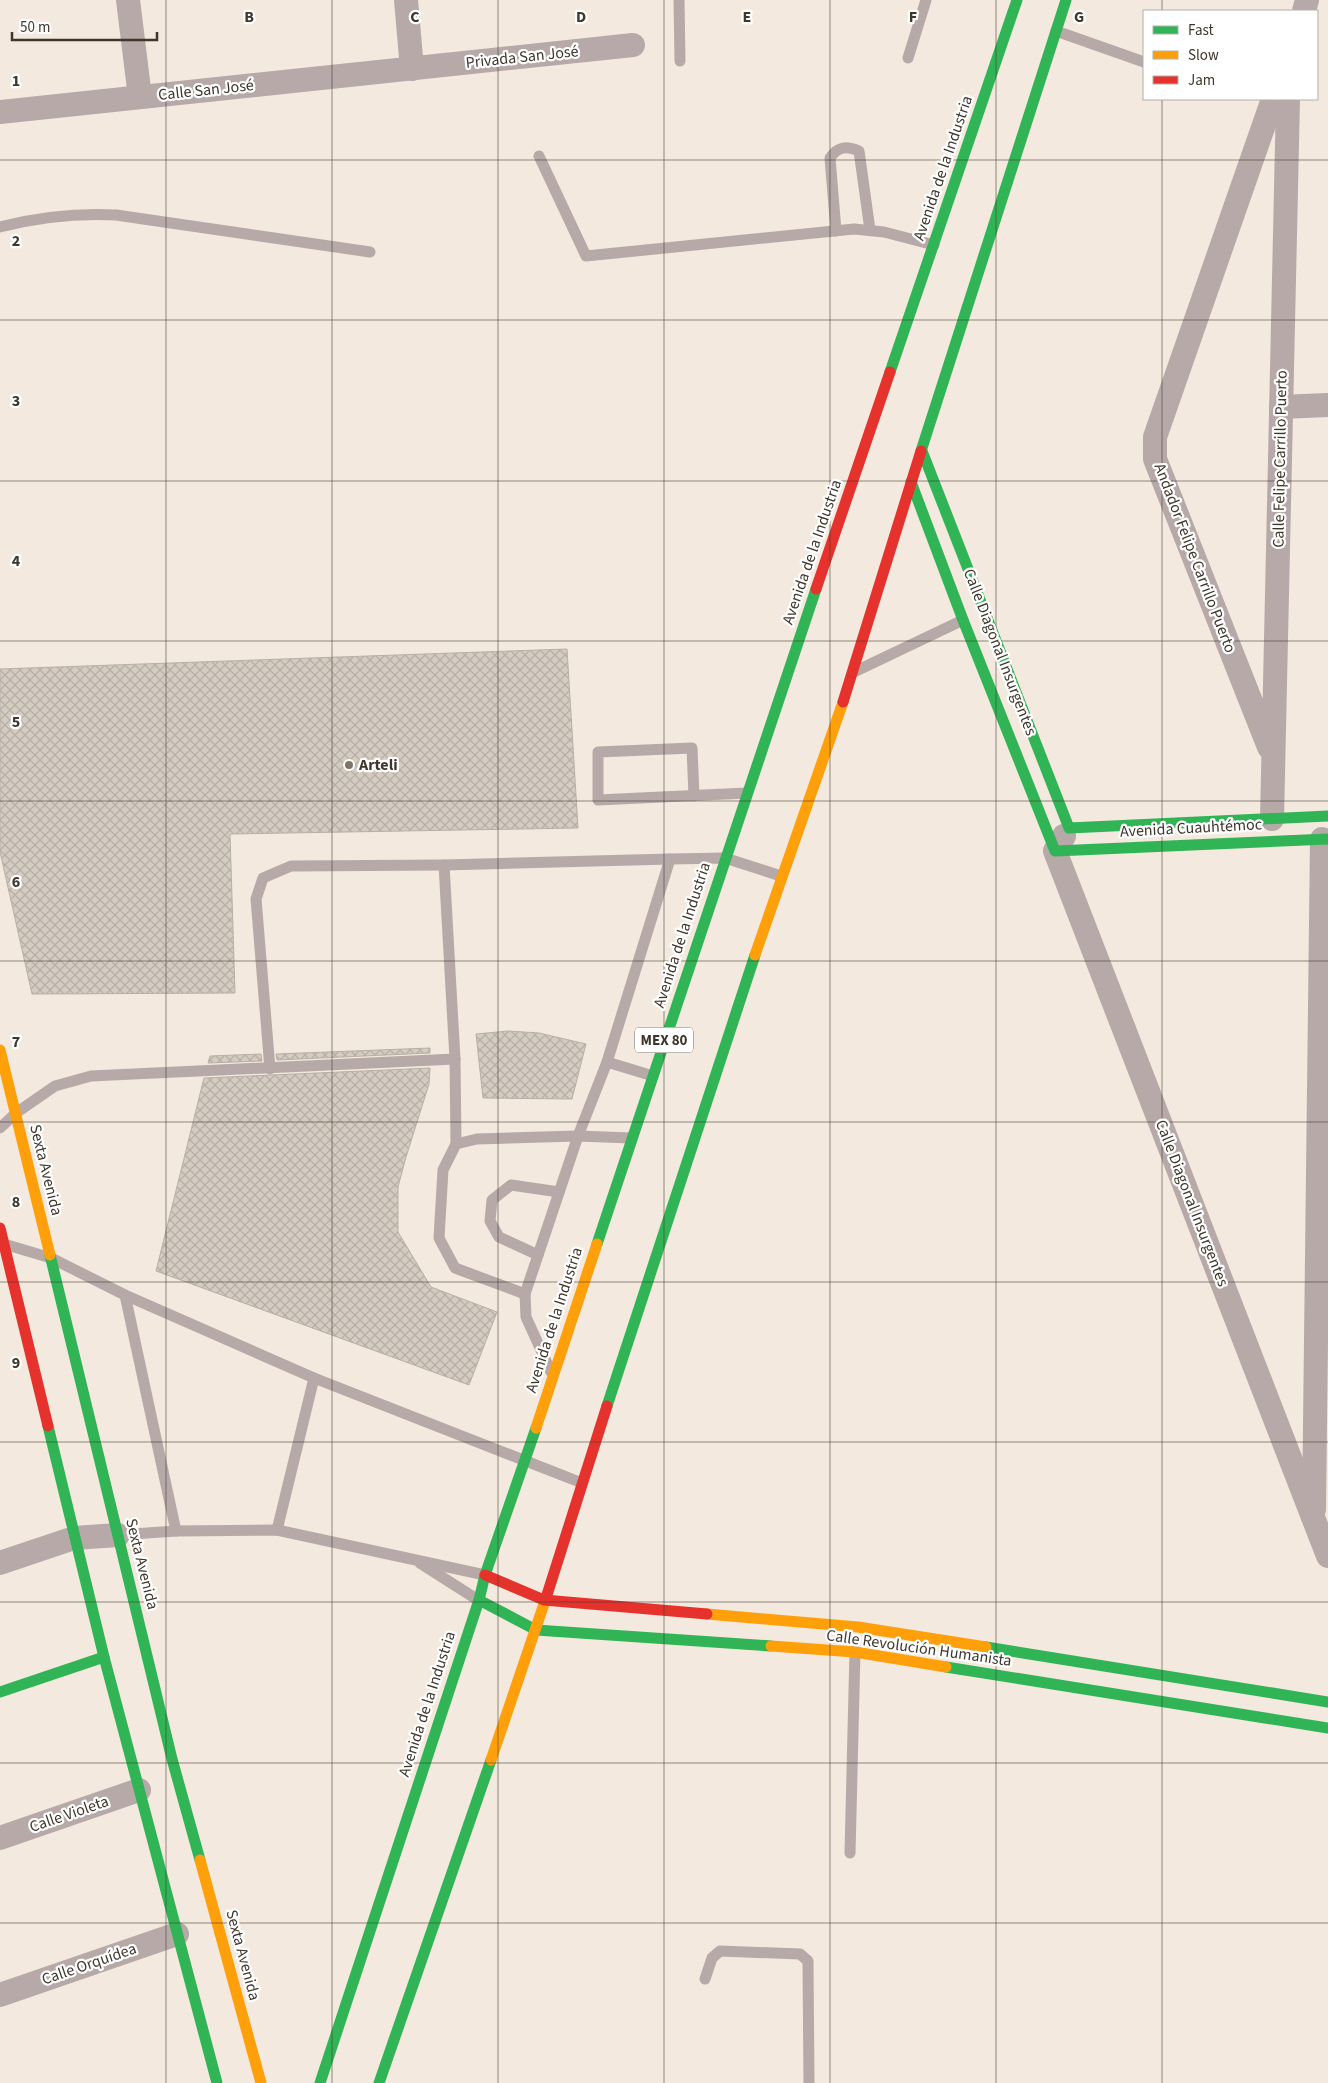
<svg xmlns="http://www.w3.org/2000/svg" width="1328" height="2083" viewBox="0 0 1328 2083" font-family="'Source Sans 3',sans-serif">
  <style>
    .building { fill: url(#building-cross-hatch); stroke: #b8afa6 }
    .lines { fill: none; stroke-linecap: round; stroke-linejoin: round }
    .lane { stroke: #b6a9a8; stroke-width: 11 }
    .street { stroke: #b6a9a8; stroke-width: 24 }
    .fast { stroke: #30b455; stroke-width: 11 }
    .slow { stroke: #ff9f0a; stroke-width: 11 }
    .jam { stroke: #e5322d; stroke-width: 11 }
    .grid { fill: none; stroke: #3f362c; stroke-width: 1; stroke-opacity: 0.55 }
    .poi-dot { fill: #7e756a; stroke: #fff; stroke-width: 2 }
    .labels { text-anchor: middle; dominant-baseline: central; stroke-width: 4.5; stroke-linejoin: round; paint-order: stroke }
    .shield { fill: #fff; stroke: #79726b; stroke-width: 1 }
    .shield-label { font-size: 15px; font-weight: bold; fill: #3f362c }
    .street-label { font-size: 16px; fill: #3f362c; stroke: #fff }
    .poi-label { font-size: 16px; font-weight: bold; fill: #3f362c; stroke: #fff; text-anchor: start }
    .grid-label { font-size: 16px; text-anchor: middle; font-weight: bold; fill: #3f362c; stroke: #fff; stroke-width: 4.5; stroke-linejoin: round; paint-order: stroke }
  </style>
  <defs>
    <pattern id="building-cross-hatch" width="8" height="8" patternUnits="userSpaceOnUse" patternTransform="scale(1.25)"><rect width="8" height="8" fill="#d4cbc1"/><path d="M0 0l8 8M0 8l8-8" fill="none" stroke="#b7afa6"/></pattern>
  </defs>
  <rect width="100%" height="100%" fill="#f3e9de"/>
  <g class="building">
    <polygon points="567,649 578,828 230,834 235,993 32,994 0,852 0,669"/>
    <polygon points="508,1031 539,1033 586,1044 572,1099 483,1098 476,1034"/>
    <polygon points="430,1048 430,1053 277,1060 276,1054"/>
    <polygon points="261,1054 262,1061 208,1063 210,1056"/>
    <polygon points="430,1068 429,1084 406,1157 398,1187 398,1232 431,1287 497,1312 469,1385 156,1271 204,1078"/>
  </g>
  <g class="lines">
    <g class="lane">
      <polyline points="679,0 680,61"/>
      <polyline points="1056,31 1144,62"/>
      <polyline points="908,58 926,0"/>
      <polyline points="539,156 586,256 854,229 884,232 934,245"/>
      <path d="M0,227C39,217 76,213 116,215L370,252"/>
      <path d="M836,231L830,158C838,146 847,146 859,151L870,230"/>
      <polyline points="856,671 963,620"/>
      <polyline points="694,796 692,748 598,752 598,800 747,793"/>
      <polyline points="670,859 725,858 781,876"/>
      <polyline points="444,865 455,1059 456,1144"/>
      <polyline points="607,1062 653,1076"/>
      <polyline points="270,1069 256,899 263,878 291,866 444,865 670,859 607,1062 578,1136 525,1294 526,1317 551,1372"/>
      <polyline points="0,1128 16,1113 55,1086 91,1076 455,1059"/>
      <polyline points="4,1244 51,1258 125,1295 314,1378 582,1483"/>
      <polyline points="538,1255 499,1237 490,1221 492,1200 511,1185 559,1192"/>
      <polyline points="525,1294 455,1268 439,1238 443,1170 456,1144 477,1139 578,1136 631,1138"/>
      <polyline points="125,1295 176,1531"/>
      <polyline points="277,1530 314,1378"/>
      <polyline points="118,1535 176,1531 277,1530 485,1575"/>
      <polyline points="420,1563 478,1600"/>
      <polyline points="850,1853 855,1651"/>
      <polyline points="705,1979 712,1958 720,1951 800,1954 808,1961 809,2083"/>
    </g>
    <g class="street">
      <polyline points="128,0 140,97"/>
      <polyline points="406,0 412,69"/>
      <polyline points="1304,11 1307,0"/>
      <polyline points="0,112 633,45"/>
      <polyline points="1281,407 1328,405"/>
      <polyline points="1269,747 1155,459 1155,437 1273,99"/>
      <polyline points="1272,819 1288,99"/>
      <polyline points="1064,836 1055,851 1328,1556"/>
      <polyline points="1314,1509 1322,839"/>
      <polyline points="0,1563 74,1538 118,1535"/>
      <polyline points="0,1838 139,1790"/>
      <polyline points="0,1995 177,1934"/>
    </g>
    <g class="fast">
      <polyline points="890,372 1017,0"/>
      <polyline points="921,451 1066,0"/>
      <polyline points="922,451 1069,828 1328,816"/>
      <polyline points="911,482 963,620 1055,851 1328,839"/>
      <polyline points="597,1244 816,589"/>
      <polyline points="50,1255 172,1759 200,1860"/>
      <polyline points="607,1406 755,955"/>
      <polyline points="48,1426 104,1657 217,2083"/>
      <polyline points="479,1600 536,1630 771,1646"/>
      <polyline points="986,1647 1328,1702"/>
      <polyline points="946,1667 1328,1728"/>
      <polyline points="0,1692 104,1657"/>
      <polyline points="320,2083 479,1600 485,1575 536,1428"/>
      <polyline points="379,2083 491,1760"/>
    </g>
    <g class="slow">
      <polyline points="755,955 843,702"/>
      <polyline points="0,1050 50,1255"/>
      <polyline points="536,1428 597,1244"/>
      <polyline points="707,1614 858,1627 986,1647"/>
      <polyline points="771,1646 855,1652 946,1667"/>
      <polyline points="491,1760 546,1598"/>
      <polyline points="200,1860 261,2083"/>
    </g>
    <g class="jam">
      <polyline points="816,589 890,372"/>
      <polyline points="843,702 921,451"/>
      <polyline points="0,1228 48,1426"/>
      <polyline points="485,1575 544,1600 707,1614"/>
      <polyline points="546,1598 607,1406"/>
    </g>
  </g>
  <path class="grid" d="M166,0V2083M332,0V2083M498,0V2083M664,0V2083M830,0V2083M996,0V2083M1162,0V11M1162,99V2083M0,160H1328M0,320H1328M0,481H1328M0,641H1328M0,801H1328M0,961H1328M0,1122H1328M0,1282H1328M0,1442H1328M0,1602H1328M0,1763H1328M0,1923H1328"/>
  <circle class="poi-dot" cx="349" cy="765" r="5"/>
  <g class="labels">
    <rect class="shield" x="635" y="1027.5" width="58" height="25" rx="4"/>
    <g class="shield-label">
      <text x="664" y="1040">MEX 80</text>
    </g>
    <g class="street-label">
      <text transform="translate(522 57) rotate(-6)">Privada San José</text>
      <text transform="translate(206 90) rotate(-6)">Calle San José</text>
      <text transform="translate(943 168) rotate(-71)">Avenida de la Industria</text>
      <text transform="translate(1280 459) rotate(-89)">Calle Felipe Carrillo Puerto</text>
      <text transform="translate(812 552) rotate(-71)">Avenida de la Industria</text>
      <text transform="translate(1195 558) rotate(69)">Andador Felipe Carrillo Puerto</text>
      <text transform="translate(1000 652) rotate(69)">Calle Diagonal Insurgentes</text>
      <text transform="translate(1191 828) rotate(-3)">Avenida Cuauhtémoc</text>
      <text transform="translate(682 935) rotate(-72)">Avenida de la Industria</text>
      <text transform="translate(46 1170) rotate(76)">Sexta Avenida</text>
      <text transform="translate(1192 1203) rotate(69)">Calle Diagonal Insurgentes</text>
      <text transform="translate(554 1320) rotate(-72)">Avenida de la Industria</text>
      <text transform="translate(142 1564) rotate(76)">Sexta Avenida</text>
      <text transform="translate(919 1648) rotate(8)">Calle Revolución Humanista</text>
      <text transform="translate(427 1704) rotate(-72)">Avenida de la Industria</text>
      <text transform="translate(69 1814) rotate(-19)">Calle Violeta</text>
      <text transform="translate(243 1955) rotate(75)">Sexta Avenida</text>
      <text transform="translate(89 1964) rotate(-19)">Calle Orquídea</text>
    </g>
    <g class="poi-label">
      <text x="359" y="765">Arteli</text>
    </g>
  </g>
  <g class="grid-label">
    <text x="249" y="22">B</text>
    <text x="415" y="22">C</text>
    <text x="581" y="22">D</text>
    <text x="747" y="22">E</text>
    <text x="913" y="22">F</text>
    <text x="1079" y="22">G</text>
    <text x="16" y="86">1</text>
    <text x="16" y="246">2</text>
    <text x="16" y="406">3</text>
    <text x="16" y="566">4</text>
    <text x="16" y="727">5</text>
    <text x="16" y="887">6</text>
    <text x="16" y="1047">7</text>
    <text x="16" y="1207">8</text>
    <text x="16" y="1368">9</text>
  </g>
  <rect x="1143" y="10" width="175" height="90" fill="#ffffff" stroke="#b2afab"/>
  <rect x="1153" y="26" width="25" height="8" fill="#30b455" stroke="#b2afab"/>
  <text x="1188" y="35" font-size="15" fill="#3f362c">Fast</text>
  <rect x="1153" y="51" width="25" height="8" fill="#ff9f0a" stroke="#b2afab"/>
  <text x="1188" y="60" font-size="15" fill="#3f362c">Slow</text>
  <rect x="1153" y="76" width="25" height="8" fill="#e5322d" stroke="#b2afab"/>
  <text x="1188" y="85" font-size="15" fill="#3f362c">Jam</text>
  <path d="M12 32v8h145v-8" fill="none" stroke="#3f362c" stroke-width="2.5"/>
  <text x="20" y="32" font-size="15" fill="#3f362c" stroke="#ffffff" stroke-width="4" paint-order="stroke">50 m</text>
</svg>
